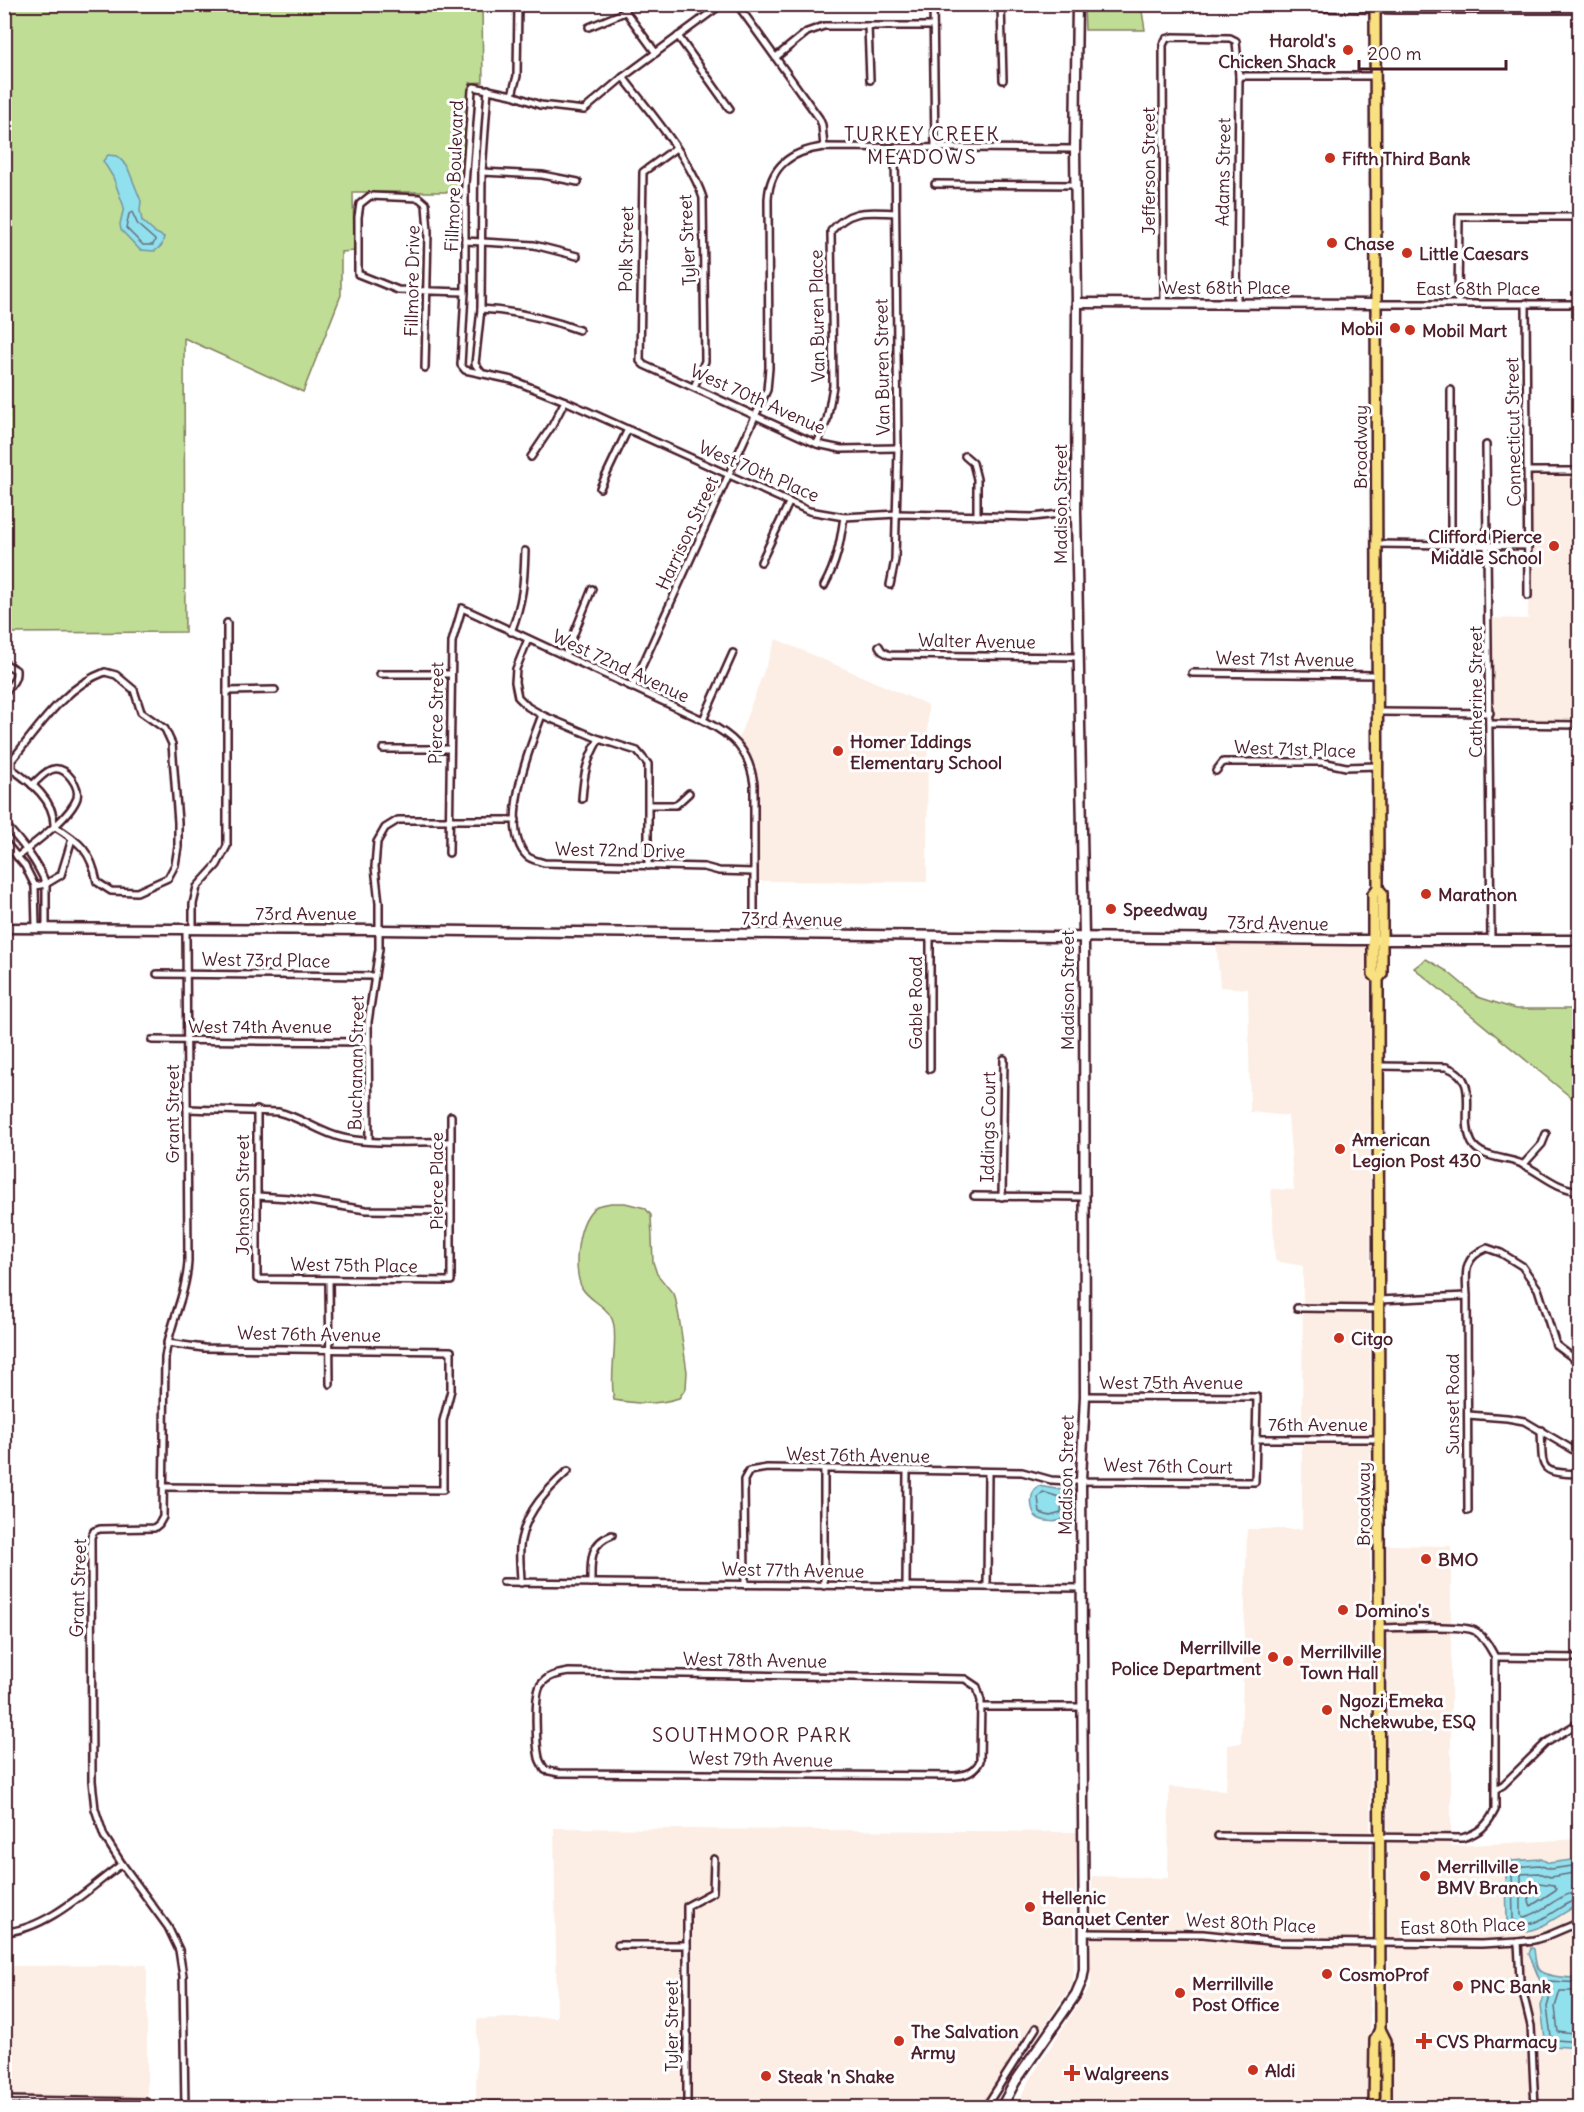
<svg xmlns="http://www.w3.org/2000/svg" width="1584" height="2112" viewBox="0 0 1584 2112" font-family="Delius,sans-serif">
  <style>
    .built { fill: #fceee4 }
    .green { fill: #bfdd95; stroke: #847e60; stroke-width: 1.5 }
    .water { fill: #90e0ee; stroke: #7493a0; stroke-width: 1.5 }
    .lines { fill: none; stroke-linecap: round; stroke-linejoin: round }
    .shore { stroke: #666c79; stroke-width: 1.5 }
    .street-casing { stroke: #4a1f2b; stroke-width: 10 }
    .secondary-casing { stroke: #4a1f2b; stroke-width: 13 }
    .primary-casing { stroke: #4a1f2b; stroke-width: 14 }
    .street { stroke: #fff; stroke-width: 5 }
    .secondary { stroke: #fff; stroke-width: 8 }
    .primary { stroke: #f9e181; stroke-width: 9 }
    .poi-dot { fill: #c8321e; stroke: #fff; stroke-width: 2 }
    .labels { text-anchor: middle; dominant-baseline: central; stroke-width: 6; stroke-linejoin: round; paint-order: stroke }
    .poi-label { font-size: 18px; font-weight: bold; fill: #4a1f2b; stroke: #fff; text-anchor: start }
    .street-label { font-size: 18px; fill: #4a1f2b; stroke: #fff }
    .neighbourhood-label { font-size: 20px; letter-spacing: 1.5px; fill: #4a1f2b; stroke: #fff }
  </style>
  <rect width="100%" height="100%" fill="#fff"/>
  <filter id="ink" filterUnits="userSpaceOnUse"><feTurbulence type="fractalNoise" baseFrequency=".0167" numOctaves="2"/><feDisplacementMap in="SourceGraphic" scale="12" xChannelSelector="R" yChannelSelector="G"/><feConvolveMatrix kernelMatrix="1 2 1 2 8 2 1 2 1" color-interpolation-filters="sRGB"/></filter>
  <g filter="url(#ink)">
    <g class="built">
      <polygon points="1530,474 1579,474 1579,722 1491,721 1491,618 1528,619"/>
      <polygon points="776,639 928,705 927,882 753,881 756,766 739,737"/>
      <polygon points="1216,942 1358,945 1364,946 1370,953 1370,1435 1302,1436 1303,1266 1275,1261 1271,1189 1294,1190 1288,1116 1250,1112 1248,989 1220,987"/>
      <polygon points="1302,1442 1370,1442 1370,2107 1016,2108 1029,2080 1091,1985 1092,1876 1168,1878 1169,1787 1226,1790 1228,1745 1241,1743 1247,1529 1302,1529"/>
      <polygon points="1387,1545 1451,1546 1451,1846 1579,1839 1579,2107 1389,2107"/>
      <polygon points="554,1828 1077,1832 1073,1983 990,2107 476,2108 477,2019 557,2017"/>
      <polygon points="147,1965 147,2107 5,2107 4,1966"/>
    </g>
    <g class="green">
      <polygon points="4,5 482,5 483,82 470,83 462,192 353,192 354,251 341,252 341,295 303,392 184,338 185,632 5,633"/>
      <polygon points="1084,5 1141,5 1145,30 1085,30"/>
      <polygon points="1426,959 1447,971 1478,997 1515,1009 1579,1009 1579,1104 1414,968"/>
      <path d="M611,1203H625L645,1208L651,1215L653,1262L657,1274L675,1296L679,1317L687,1372L686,1388L679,1398C657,1405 637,1404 614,1400C609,1375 617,1351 614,1326C611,1306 591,1303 582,1288C572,1269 577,1219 597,1206C600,1205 607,1204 611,1203Z"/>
    </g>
    <g class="water">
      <polygon points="108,155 117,156 127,166 141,201 140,210 142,221 154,232 164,237 162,245 155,251 140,250 121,230 120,224 124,207 113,177 103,161"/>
      <path d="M1038,1486L1062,1490L1068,1495C1069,1501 1070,1510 1067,1515C1061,1525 1044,1522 1036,1517C1030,1507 1029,1494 1038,1486Z"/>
      <path d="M1541,1859L1549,1863L1579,1859V1904C1564,1912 1538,1933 1521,1931C1516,1930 1511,1926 1507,1924L1506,1872L1511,1861Z"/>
      <path d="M1531,1947L1534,1949C1535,1955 1535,1963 1538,1969C1543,1977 1570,1978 1579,1978V2048L1553,2046L1545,2039L1541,2006L1545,1993L1529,1954Z"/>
    </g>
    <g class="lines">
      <g class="shore">
        <polygon points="132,212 138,225 155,240 153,245 143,245 126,228 129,214"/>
        <polygon points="1043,1492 1062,1498 1061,1513 1050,1516 1040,1513 1038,1497"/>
        <path d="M1580,1865L1550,1869L1539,1865L1515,1867L1512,1873L1513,1919C1536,1936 1557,1902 1580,1899"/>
        <path d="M1580,1872L1550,1877L1538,1873L1521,1874V1915L1524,1917C1544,1913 1558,1893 1580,1892"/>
        <path d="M1531,1882L1554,1885L1557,1889L1531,1906C1528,1901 1527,1887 1531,1882Z"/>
        <polyline points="1580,1983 1549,1981 1548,1984 1551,1993 1547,2007 1551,2036 1556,2040 1580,2042"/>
        <polyline points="1580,1991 1560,1991 1555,2007 1558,2032 1580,2035"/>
      </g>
      <g class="street-casing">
        <g id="street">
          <polyline points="620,4 656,53"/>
          <polyline points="722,4 623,77 584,110 540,105 512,95 474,87 472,90 465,185 465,292 461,365 465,370 512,380 565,401 809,511 844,517 897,514 1033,517 1076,512"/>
          <polyline points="737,4 819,118 822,125 824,147"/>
          <polyline points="933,4 935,147"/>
          <polyline points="1001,4 1003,80"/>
          <polyline points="1319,8 1395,10 1580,10"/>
          <polyline points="868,26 870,80"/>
          <polyline points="589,27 625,12"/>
          <polyline points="678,36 730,109"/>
          <polyline points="776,57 807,32 824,26 933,26"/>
          <polyline points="1239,76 1375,76"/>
          <path d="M623,77C649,111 690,158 703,198L705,361L694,387"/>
          <polyline points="512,95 517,76 518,4"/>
          <polyline points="676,148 643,172 640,361 644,365 817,444 841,449 898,448"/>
          <polyline points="482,172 542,175 578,182"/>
          <polyline points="935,184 1075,185"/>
          <polyline points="465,241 534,245 577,256"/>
          <polyline points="1458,303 1459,217 1580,217"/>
          <polyline points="1526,303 1528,596"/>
          <polyline points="1164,304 1163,45 1166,39 1173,37 1230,38 1236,41 1239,76 1237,303"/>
          <polyline points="1376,304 1580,304"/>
          <path d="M481,309C516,311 546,318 579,330"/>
          <polyline points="425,368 428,232 426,204 419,198 370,196 360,204 358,217 358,274 398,290 465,292"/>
          <polyline points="481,372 475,364 481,309 482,172 488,89"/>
          <path d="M817,444L827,420L833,386L831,231C851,208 868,212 895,213"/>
          <polyline points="1486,445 1491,940"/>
          <polyline points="965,456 973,463 977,479 977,516"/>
          <polyline points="531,457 552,426 565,401"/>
          <polyline points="1528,471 1580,471"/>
          <polyline points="600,488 628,429"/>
          <polyline points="1377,544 1529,546"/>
          <polyline points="1451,545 1451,390"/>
          <polyline points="761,562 789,503"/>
          <polyline points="890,585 895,560 898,448 895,147"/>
          <path d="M824,586C837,562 840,544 844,517"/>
          <path d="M511,632C523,601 524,583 525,551"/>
          <polyline points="528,639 516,669 515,682 518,697 528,707 542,715 599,739 637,751 648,764 648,866"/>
          <polyline points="879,646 882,651 889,655 1078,657"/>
          <polyline points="565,656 592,589"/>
          <path d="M4,663L16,670C17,680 11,685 4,693"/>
          <path d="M105,672L116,675L134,690L141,712L165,729L172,744L178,822V847L175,865L168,878L137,892L111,891L97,882C91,851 80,842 54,826C55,800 30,782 12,769V760C39,727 64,687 105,672Z"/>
          <polyline points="1192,673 1377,675"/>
          <polyline points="380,674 451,674"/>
          <path d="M632,688L767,390L769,368L768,199C770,165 792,151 824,147L1075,149"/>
          <polyline points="227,691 275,690"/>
          <polyline points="1377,712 1490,713"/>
          <path d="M542,715C530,746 498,828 527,856C531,860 539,861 544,863L704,867L719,871L753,872"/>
          <polyline points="703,720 733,653"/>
          <polyline points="1490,724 1580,725"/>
          <polyline points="383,749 450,749"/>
          <polyline points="1216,771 1223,762 1322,762 1346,767 1377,766"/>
          <path d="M582,799C584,774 586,761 599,739"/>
          <polyline points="649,805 676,805 689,793"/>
          <path d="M4,823C21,842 37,861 46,884V928"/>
          <polyline points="4,841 25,866 35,886 36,928"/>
          <path d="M449,853L452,642L462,608L703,720C733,736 749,749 754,784V935"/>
          <path d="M17,857C33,844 70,818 77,798C80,787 67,767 54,769C46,770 38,780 32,785"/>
          <polyline points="35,886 46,884 61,875 72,839"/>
          <polyline points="193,929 193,904 197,887 217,865 227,846 227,623"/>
          <polyline points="930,936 930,1069"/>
          <polyline points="157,974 375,976"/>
          <polyline points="152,1040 368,1042"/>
          <path d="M1378,1066L1446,1067C1483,1079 1458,1116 1472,1143C1481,1159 1507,1157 1522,1164C1543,1174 1554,1188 1580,1191"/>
          <path d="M187,1109L278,1112C301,1117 320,1133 343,1138C374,1145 417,1141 450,1142"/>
          <polyline points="257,1110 257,1279 451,1281 451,1116"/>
          <polyline points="369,1141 368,1022 379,949 379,903 375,867 377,842 385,828 398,820 516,820"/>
          <polyline points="1523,1165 1542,1144 1546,1134"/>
          <polyline points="257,1196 289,1198 366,1210 450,1211"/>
          <polyline points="974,1196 1083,1197"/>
          <polyline points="1002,1197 1004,1059"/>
          <polyline points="329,1280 330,1384"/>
          <polyline points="1467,1296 1468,1511"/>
          <path d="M1379,1300L1467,1296C1466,1273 1462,1258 1487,1248L1501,1253L1522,1266L1538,1289L1556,1345L1580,1363"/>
          <polyline points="1297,1308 1379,1309"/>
          <polyline points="1468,1415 1507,1418 1524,1421 1580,1454"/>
          <path d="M1541,1430C1543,1469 1537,1473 1580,1474"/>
          <polyline points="1256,1439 1379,1439"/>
          <polyline points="824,1469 824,1586"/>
          <polyline points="164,1487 443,1490 443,1421 451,1390 451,1351 204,1348 167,1343"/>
          <polyline points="503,1582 1082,1588"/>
          <path d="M521,1583C521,1569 518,1553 521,1540C527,1510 547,1490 568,1471"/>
          <path d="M591,1583C591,1562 589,1543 612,1535"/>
          <polyline points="745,1585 744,1480 749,1471 767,1468 1022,1472 1051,1480 1068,1481 1255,1482 1257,1397 1085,1396"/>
          <polyline points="906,1586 907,1470"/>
          <polyline points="987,1587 988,1472"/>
          <path d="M1380,1628C1397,1628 1464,1624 1475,1631C1484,1636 1490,1648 1495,1657L1580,1658"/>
          <path d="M569,1672L965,1679L977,1687L981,1701L980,1761C975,1772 966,1775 955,1776L559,1773L545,1770C543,1766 540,1762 539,1758C536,1744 534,1698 540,1686C547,1675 558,1674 569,1672Z"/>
          <polyline points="982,1707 1082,1707"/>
          <polyline points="1496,1789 1503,1785 1546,1743 1580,1722"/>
          <path d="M1218,1836L1462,1838C1479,1833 1487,1826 1495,1810V1657"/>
          <path d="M4,1932C47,1930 89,1888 122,1864"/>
          <polyline points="1084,1933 1203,1934 1278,1942 1481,1944 1518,1942 1534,1940 1547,1936 1580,1922"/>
          <polyline points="1518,1942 1520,1980 1531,2026 1535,2108"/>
          <polyline points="618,1945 687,1945"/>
          <polyline points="4,2100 146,2102"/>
          <polyline points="490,2105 697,2108"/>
          <path d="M185,2108L183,1976L179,1950L168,1927L122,1864L104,1836L95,1809L92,1781L91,1537L94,1531L100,1529L154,1528L159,1524L163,1517L165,1358C169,1325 186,1296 188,1262L186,929"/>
          <polyline points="687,2108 687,1906 713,1892 714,1859"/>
          <polyline points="985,2108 1036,2028"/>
        </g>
      </g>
      <g class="secondary-casing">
        <g id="secondary">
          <polyline points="1077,303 1376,304"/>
          <polyline points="4,928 379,930 1351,940 1580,940"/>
          <polyline points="1001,2108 1015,2082 1076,1994 1082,1980 1084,1969 1081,1480 1085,1396 1084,937 1076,512 1077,303 1075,149 1077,4"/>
        </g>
      </g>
      <g class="primary-casing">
        <g id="primary">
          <polyline points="1375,4 1378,880 1378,888 1382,893 1382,974 1378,979 1378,990 1380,2029 1386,2041 1386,2108"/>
          <polyline points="1378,888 1373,894 1373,974 1378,979"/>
          <polyline points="1374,2108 1375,2040 1380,2029"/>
        </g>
      </g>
      <use href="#street" class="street"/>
      <use href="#secondary" class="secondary"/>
      <use href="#primary" class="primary"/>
    </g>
  </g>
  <g class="poi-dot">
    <circle cx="1348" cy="50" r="6"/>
    <circle cx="1330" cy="158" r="6"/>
    <circle cx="1332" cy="243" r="6"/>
    <circle cx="1407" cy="253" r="6"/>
    <circle cx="1395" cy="328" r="6"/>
    <circle cx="1410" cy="330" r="6"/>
    <circle cx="1554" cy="546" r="6"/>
    <circle cx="838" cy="751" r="6"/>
    <circle cx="1426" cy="894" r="6"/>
    <circle cx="1111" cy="909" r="6"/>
    <circle cx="1340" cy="1149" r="6"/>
    <circle cx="1339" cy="1338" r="6"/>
    <circle cx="1426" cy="1559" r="6"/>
    <circle cx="1343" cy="1610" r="6"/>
    <circle cx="1273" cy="1657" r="6"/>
    <circle cx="1288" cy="1661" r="6"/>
    <circle cx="1327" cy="1710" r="6"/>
    <circle cx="1425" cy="1876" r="6"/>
    <circle cx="1030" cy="1907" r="6"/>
    <circle cx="1327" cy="1974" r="6"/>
    <circle cx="1458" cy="1986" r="6"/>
    <circle cx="1180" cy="1993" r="6"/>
    <circle cx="899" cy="2041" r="6"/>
    <path d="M1421 2032h6v6h6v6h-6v6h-6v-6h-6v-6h6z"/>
    <circle cx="1253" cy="2070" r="6"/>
    <path d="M1069 2064h6v6h6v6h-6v6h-6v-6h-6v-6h6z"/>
    <circle cx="766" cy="2076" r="6"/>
  </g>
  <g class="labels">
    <g class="poi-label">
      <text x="1336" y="40" text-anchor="end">Harold's<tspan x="1336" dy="21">Chicken Shack</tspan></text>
      <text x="1342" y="158">Fifth Third Bank</text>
      <text x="1344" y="243">Chase</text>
      <text x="1419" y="253">Little Caesars</text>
      <text x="1383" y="328" text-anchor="end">Mobil</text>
      <text x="1422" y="330">Mobil Mart</text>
      <text x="1542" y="536" text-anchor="end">Clifford Pierce<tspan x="1542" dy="21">Middle School</tspan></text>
      <text x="850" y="741">Homer Iddings<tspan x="850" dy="21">Elementary School</tspan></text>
      <text x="1438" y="894">Marathon</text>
      <text x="1123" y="909">Speedway</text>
      <text x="1352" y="1139">American<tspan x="1352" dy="21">Legion Post 430</tspan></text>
      <text x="1351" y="1338">Citgo</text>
      <text x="1438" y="1559">BMO</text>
      <text x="1355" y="1610">Domino's</text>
      <text x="1261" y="1647" text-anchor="end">Merrillville<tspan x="1261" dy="21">Police Department</tspan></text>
      <text x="1300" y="1651">Merrillville<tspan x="1300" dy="21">Town Hall</tspan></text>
      <text x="1339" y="1700">Ngozi Emeka<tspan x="1339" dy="21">Nchekwube, ESQ</tspan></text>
      <text x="1437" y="1866">Merrillville<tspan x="1437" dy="21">BMV Branch</tspan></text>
      <text x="1042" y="1897">Hellenic<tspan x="1042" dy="21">Banquet Center</tspan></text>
      <text x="1339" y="1974">CosmoProf</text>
      <text x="1192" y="1983">Merrillville<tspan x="1192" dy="21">Post Office</tspan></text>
      <text x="1470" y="1986">PNC Bank</text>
      <text x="911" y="2031">The Salvation<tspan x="911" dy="21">Army</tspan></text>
      <text x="1436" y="2041">CVS Pharmacy</text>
      <text x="1265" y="2070">Aldi</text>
      <text x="1084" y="2073">Walgreens</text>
      <text x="778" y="2076">Steak 'n Shake</text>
    </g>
    <g class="street-label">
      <text transform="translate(1148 171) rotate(-90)">Jefferson Street</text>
      <text transform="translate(1223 172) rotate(-89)">Adams Street</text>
      <text transform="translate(454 176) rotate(-88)">Fillmore Boulevard</text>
      <text transform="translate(687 240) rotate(-93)">Tyler Street</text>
      <text transform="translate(626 249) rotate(-89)">Polk Street</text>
      <text transform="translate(412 281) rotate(-89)">Fillmore Drive</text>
      <text x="1226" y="287">West 68th Place</text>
      <text x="1478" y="288">East 68th Place</text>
      <text transform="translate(817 316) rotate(-91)">Van Buren Place</text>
      <text transform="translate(882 367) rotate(-91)">Van Buren Street</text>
      <text transform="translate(758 399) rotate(24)">West 70th Avenue</text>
      <text transform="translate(1513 432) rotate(-91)">Connecticut Street</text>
      <text transform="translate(1360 447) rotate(-90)">Broadway</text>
      <text transform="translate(759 471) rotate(23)">West 70th Place</text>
      <text transform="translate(1060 504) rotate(-90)">Madison Street</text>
      <text transform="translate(687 533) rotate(-65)">Harrison Street</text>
      <text transform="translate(977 641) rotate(1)">Walter Avenue</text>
      <text transform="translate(1285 659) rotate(1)">West 71st Avenue</text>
      <text transform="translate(621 666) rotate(25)">West 72nd Avenue</text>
      <text transform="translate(1475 692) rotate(-90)">Catherine Street</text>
      <text transform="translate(436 713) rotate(-89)">Pierce Street</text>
      <text transform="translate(1295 749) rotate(2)">West 71st Place</text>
      <text transform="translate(620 850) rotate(1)">West 72nd Drive</text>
      <text x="306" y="913">73rd Avenue</text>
      <text transform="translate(792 919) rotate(1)">73rd Avenue</text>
      <text transform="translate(1278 923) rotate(1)">73rd Avenue</text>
      <text transform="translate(266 960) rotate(1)">West 73rd Place</text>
      <text transform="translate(1067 990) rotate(-90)">Madison Street</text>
      <text transform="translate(915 1003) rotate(-90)">Gable Road</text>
      <text x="260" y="1026">West 74th Avenue</text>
      <text transform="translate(356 1063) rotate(-89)">Buchanan Street</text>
      <text transform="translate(172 1114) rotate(-90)">Grant Street</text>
      <text transform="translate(988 1127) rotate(-89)">Iddings Court</text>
      <text transform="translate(436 1181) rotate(-90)">Pierce Place</text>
      <text transform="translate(242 1195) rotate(-90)">Johnson Street</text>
      <text transform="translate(354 1265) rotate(1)">West 75th Place</text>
      <text transform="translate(309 1334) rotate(1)">West 76th Avenue</text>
      <text x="1171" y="1382">West 75th Avenue</text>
      <text transform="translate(1452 1404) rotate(-90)">Sunset Road</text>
      <text x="1318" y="1424">76th Avenue</text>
      <text transform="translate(858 1455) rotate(1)">West 76th Avenue</text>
      <text transform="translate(1168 1466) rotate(1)">West 76th Court</text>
      <text transform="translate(1066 1475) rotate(-89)">Madison Street</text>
      <text transform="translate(1363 1504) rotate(-90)">Broadway</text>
      <text transform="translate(793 1570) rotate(1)">West 77th Avenue</text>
      <text transform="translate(78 1588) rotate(-88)">Grant Street</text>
      <text transform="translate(755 1660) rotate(1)">West 78th Avenue</text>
      <text transform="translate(761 1759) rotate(1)">West 79th Avenue</text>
      <text transform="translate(1251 1923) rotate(3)">West 80th Place</text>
      <text transform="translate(1463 1926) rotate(-2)">East 80th Place</text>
      <text transform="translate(671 2026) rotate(-90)">Tyler Street</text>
    </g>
    <g class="neighbourhood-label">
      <text x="922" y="133">TURKEY CREEK<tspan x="922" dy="23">MEADOWS</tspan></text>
      <text x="752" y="1734">SOUTHMOOR PARK</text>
    </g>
  </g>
  <rect width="1584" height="2112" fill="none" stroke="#fff" stroke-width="24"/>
  <rect x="12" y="12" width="1560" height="2088" fill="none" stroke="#4a1f2b" stroke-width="2" filter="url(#ink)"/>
  <path d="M1359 60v9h147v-9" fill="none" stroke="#4a1f2b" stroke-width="3"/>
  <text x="1368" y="60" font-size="18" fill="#4a1f2b" stroke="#ffffff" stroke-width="4.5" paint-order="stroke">200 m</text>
</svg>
